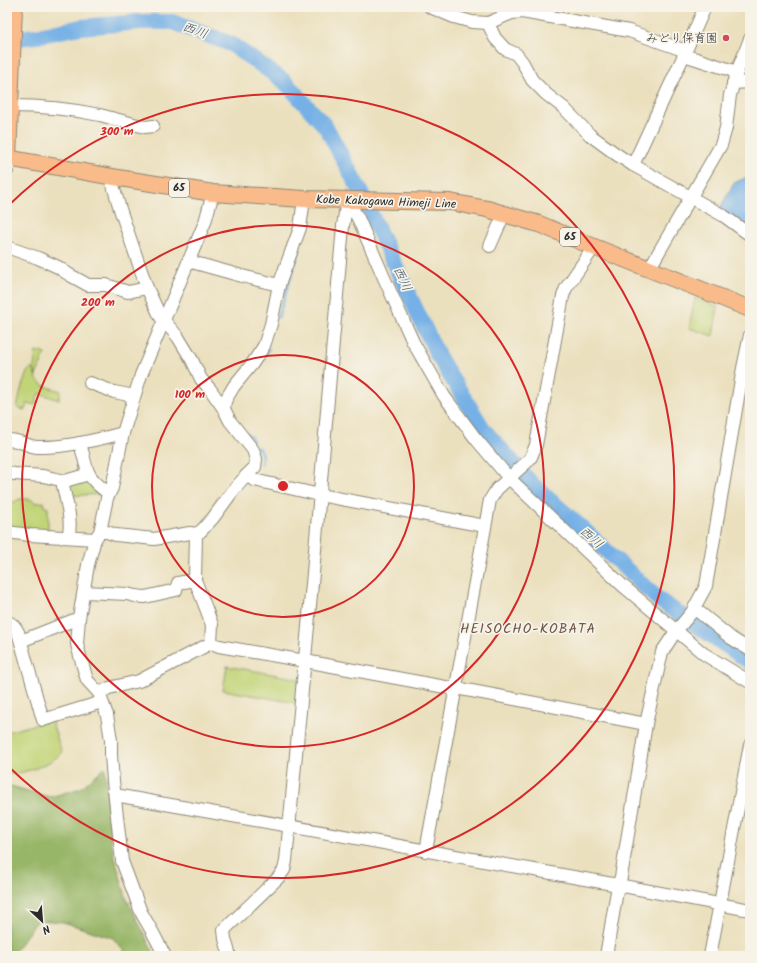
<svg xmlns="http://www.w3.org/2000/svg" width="757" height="963" viewBox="0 0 757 963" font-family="Kalam,'Klee One',sans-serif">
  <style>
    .green { fill: #c1d477; stroke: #768051 }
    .forest { fill: #98b668; stroke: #62704a }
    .water { fill: #74b0e6; stroke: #506e88 }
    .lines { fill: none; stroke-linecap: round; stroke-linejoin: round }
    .stream { stroke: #74b0e6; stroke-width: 2.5 }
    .river { stroke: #74b0e6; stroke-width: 16 }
    .minor-casing { stroke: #8b8674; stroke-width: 14 }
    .major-casing { stroke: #8b8674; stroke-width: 18 }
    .minor { stroke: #fff; stroke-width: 12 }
    .major { stroke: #fabb8b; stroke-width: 16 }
    .ring { fill: none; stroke: #d62828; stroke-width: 2 }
    .poi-dot { fill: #d1495b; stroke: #f7f3e8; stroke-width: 1.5 }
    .labels { text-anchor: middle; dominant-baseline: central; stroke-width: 3.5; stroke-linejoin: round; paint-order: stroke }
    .shield { fill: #f7f3e8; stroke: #686764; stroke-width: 1 }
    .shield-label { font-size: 11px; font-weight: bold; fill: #2b2b2b }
    .poi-label { font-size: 12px; fill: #2b2b2b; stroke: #f7f3e8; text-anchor: end }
    .street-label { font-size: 12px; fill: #2b2b2b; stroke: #f7f3e8 }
    .water-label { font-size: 13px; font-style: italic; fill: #415363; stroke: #f7f3e8 }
    .quarter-label { font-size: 14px; letter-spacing: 1px; fill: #705648; stroke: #f7f3e8 }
    .centre { fill: #d62828; stroke: #f7f3e8; stroke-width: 2 }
    .ring-label { font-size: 12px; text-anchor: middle; font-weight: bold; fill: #d62828; stroke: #f7f3e8; stroke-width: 3.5; stroke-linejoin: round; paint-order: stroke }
  </style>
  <rect width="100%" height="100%" fill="#f7f3e8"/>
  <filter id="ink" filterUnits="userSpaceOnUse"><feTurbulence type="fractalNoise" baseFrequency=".025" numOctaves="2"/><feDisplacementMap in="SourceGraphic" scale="8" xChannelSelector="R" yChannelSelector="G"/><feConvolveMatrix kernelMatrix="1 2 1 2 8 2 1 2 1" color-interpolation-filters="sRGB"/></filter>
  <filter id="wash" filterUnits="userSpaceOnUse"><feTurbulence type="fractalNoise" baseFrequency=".012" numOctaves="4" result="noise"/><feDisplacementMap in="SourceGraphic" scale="16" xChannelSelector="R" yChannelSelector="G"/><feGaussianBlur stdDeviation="0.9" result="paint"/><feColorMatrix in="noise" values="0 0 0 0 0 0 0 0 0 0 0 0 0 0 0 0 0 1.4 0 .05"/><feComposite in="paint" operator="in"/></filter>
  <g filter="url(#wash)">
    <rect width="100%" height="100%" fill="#ebe0be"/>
    <g class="green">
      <polygon points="695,298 718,307 713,336 689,328"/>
      <polygon points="36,352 43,353 45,354 36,376 34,367"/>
      <path d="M31,368L34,370C36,386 47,387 61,391L59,400L39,393L35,405L27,403L25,410L17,408L21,389L27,372Z"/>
      <polygon points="88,477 104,494 67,496 66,482"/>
      <polygon points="20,499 29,499 34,501 35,503 44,502 45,507 48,508 48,534 7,529 8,516 7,516 7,505"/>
      <polygon points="227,666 299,679 296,703 223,690"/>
      <path d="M51,720L62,753C46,767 27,772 7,775V732Z"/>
    </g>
    <polygon class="forest" points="105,767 111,844 126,897 155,956 128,956 113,938 63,922 38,920 14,952 14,956 7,956 7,785 50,797 81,788"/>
    <polygon class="water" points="750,176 750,232 720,208 734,183"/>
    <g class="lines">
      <g class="stream">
        <polyline points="278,317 300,249"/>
        <polyline points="258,365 269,349"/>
        <polyline points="246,433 250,436 253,441"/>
        <path d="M257,447C262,451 263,458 261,464"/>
      </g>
      <polyline class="river" points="7,39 36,36 81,27 140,22 172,22 231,44 284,81 326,127 357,185 400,276 438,356 484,430 532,484 581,527 659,600 750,662"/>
    </g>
  </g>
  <g filter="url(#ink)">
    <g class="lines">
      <g class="minor-casing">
        <g id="minor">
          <polyline points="430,7 454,17 472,22 488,23 512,13 522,12 629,31 686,51"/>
          <polyline points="488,23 495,38 505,49 516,54 523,63 532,80 546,94 564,108 590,135 616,154 633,165 724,216 750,235"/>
          <polyline points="684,55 737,72"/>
          <polyline points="733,83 750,82"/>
          <path d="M10,106C40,106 71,109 100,115C115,119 130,123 145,127L153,126"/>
          <polyline points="633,165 684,55 705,7"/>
          <polyline points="7,171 8,167 8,158"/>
          <polyline points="113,177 113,185 120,209 147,288 160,316 178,337 192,360 201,379 210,389 224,409"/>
          <polyline points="347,200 358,218 385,280 413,342 444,396 476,439 509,478 622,585 704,654 750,682"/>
          <polyline points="490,246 501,221 504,213"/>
          <polyline points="7,247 38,258 58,267 68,274 88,285 106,285 128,292 147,288"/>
          <polyline points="188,261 242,276 279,285"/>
          <polyline points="649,269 721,145 726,128 730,95 737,72 750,39"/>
          <polyline points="90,383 114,392 134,396"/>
          <path d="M7,440C19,439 26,446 37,447C64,448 97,440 123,433"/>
          <path d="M79,443C84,452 84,464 89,474C93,482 102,488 109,494"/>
          <polyline points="7,472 14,474 43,476 65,481 89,474"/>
          <polyline points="246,476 254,480 320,495 485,526"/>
          <path d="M65,481L63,486C66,500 73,523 68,537"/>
          <polyline points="7,532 30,535 95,539"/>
          <polyline points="100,532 107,532 116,535 154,539 190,533 196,534"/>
          <polyline points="84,592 127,594 135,596 145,597 176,590 178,583 195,580"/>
          <polyline points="694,608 731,638 750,650"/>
          <path d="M7,622C12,623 16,628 18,632L43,720L102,702"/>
          <polyline points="21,641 79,618"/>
          <polyline points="211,643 219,646 305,661 456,689 461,689 646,724"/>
          <polyline points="99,693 109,688 139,681 211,643 212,625 207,611 195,580 196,534 201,531 213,518 232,492 246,476 255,467 256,459 253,450 230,421 224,409 225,401 234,386 252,364 264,346 271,324 279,285 300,228 304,199"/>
          <polyline points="115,795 618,885 750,910"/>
          <polyline points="426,851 490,500 497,489 528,461 531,457 536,445 563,296 566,288 594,247"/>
          <polyline points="165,956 153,933 141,912 122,861 113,781 111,755 111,740 107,715 99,693 87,680 80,656 77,644 79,618 88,565 95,539 100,532 107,498 112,488 123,433 141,375 205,222 213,193"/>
          <polyline points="230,956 225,939 224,930 278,878 284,870 286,861 313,573 343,226 347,200"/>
          <polyline points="606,956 618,885 621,877 646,724 662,652 676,631 692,612 706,586 743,368 750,335"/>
          <polyline points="710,956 750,745"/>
        </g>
      </g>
      <g class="major-casing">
        <g id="major">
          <polyline points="7,158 113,177 213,193 304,199 450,202 487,209 539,224 594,247 750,309"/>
          <polyline points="8,158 14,7"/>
        </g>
      </g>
      <use href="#minor" class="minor"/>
      <use href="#major" class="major"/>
    </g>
  </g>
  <g class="ring">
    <circle cx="283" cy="486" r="131"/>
    <circle cx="283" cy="486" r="261"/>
    <path d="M8 206A392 392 0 1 1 8 766"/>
  </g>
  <circle class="poi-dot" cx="726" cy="38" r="4"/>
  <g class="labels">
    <g class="shield">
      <rect x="169" y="179" width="20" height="18" rx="3"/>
      <rect x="560" y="228" width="20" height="18" rx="3"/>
    </g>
    <g class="shield-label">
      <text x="179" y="188">65</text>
      <text x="570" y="237">65</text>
    </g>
    <g class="poi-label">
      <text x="718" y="38">みどり保育園</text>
    </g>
    <g class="street-label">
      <text transform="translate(386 202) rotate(2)">Kobe Kakogawa Himeji Line</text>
    </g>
    <g class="water-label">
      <text transform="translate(195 31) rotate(20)">西川</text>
      <text transform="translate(402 279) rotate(65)">西川</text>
      <text transform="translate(591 538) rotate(42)">西川</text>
    </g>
    <g class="quarter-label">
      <text x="528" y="629">HEISOCHO-KOBATA</text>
    </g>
  </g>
  <circle cx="283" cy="486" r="6" class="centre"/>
  <g class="ring-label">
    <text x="117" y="135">300 m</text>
    <text x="98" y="306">200 m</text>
    <text x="190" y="398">100 m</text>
  </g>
  <rect width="757" height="963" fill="none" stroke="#f7f3e8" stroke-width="24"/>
  <g transform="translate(42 921) rotate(154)" stroke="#f7f3e8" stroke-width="3" paint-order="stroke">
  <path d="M0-3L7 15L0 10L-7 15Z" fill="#2b2b2b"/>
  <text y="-6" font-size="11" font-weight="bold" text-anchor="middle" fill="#2b2b2b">N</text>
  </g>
</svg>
